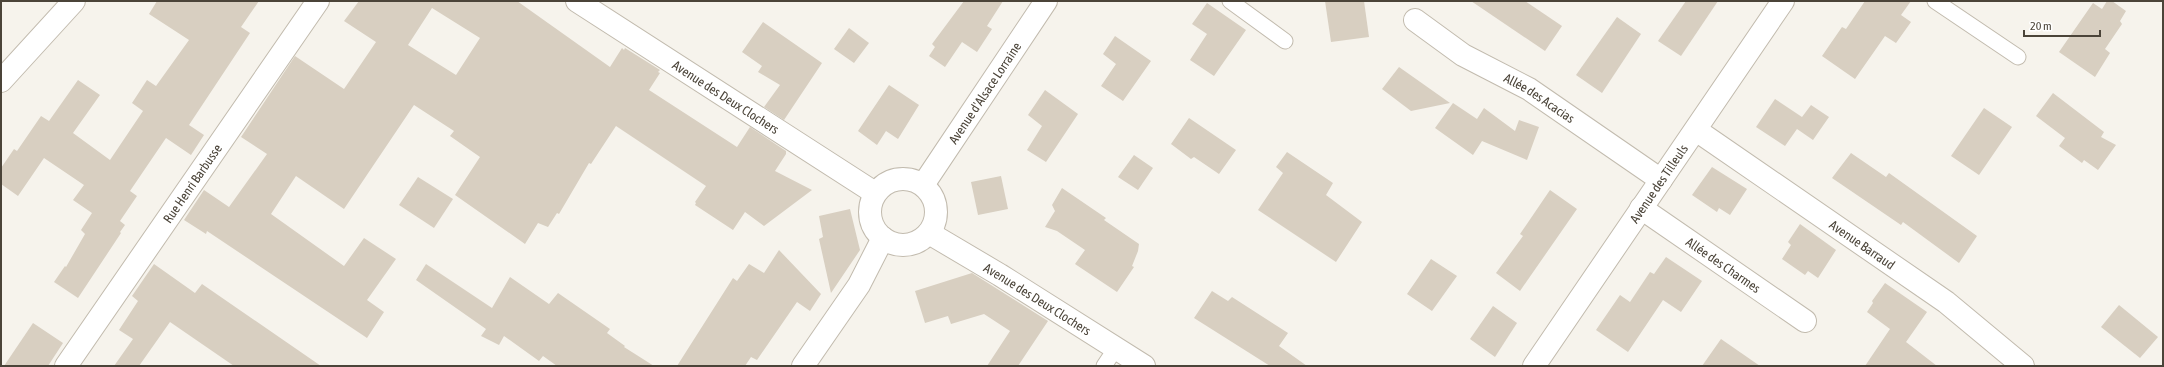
<svg xmlns="http://www.w3.org/2000/svg" width="2164" height="367" viewBox="0 0 2164 367" font-family="'Asap Condensed',sans-serif">
  <style>
    .building { fill: #d8cfc1; fill-rule: evenodd }
    .lines { fill: none; stroke-linecap: round; stroke-linejoin: round }
    .service-casing { stroke: #c2bbae; stroke-width: 17 }
    .minor-casing { stroke: #c2bbae; stroke-width: 24 }
    .tertiary-casing { stroke: #c2bbae; stroke-width: 24 }
    .service { stroke: #fff; stroke-width: 15 }
    .minor { stroke: #fff; stroke-width: 22 }
    .tertiary { stroke: #fff; stroke-width: 22 }
    .labels { text-anchor: middle; dominant-baseline: central; stroke-width: 3; stroke-linejoin: round; paint-order: stroke }
    .street-label { font-size: 13px; fill: #4b4439; stroke: #fff }
  </style>
  <rect width="100%" height="100%" fill="#f6f3ec"/>
  <g class="building">
    <polygon points="157,1 259,1 241,27 250,33 189,125 204,135 191,155 166,138 130,191 137,196 120,221 125,225 120,232 121,233 78,298 54,282 65,266 66,267 85,234 81,230 92,213 73,200 84,185 44,158 18,196 1,184 1,168 14,149 17,151 41,116 49,121 78,80 100,95 73,133 110,160 143,111 132,103 147,80 156,86 189,40 149,14"/>
    <path d="M359,1H517L610,67L622,48L624,50L625,48L660,70L658,72L660,73L649,90L737,147L750,127L786,151V154L775,171L812,190L764,226L745,212L733,230L695,205L696,203L695,202L706,186L616,126L591,164L589,163L559,214L557,213L548,227L538,223L525,244L455,195L480,157L450,136L454,131L414,105L344,209L296,176L271,214L344,266L364,238L396,259L367,300L384,312L367,338L207,231L206,234L184,220L204,190L229,207L267,154L241,137L295,56L344,89L376,42L344,21ZM432,8L480,38L456,75L408,45Z"/>
    <polygon points="964,1 1003,1 987,26 992,29 977,52 962,42 945,67 929,56 935,47 932,44"/>
    <polygon points="1325,1 1364,1 1369,37 1331,42"/>
    <polygon points="1471,1 1525,1 1562,26 1545,51"/>
    <polygon points="1686,1 1718,1 1681,56 1658,41"/>
    <polygon points="1865,1 1911,1 1901,15 1911,22 1896,43 1885,36 1855,79 1822,56 1842,27 1846,29"/>
    <polygon points="2107,1 2112,1 2126,11 2120,21 2122,24 2105,49 2110,53 2095,77 2059,52 2093,3 2102,9"/>
    <polygon points="1207,3 1246,30 1214,76 1190,60 1207,34 1192,24"/>
    <polygon points="1617,17 1641,34 1602,93 1576,75"/>
    <polygon points="763,22 822,63 784,120 764,107 780,85 758,72 762,66 742,52"/>
    <polygon points="849,28 869,43 854,63 834,49"/>
    <polygon points="1115,36 1151,61 1123,101 1101,86 1116,64 1103,54"/>
    <polygon points="1399,67 1450,103 1411,111 1382,89"/>
    <polygon points="889,85 919,105 898,139 886,131 877,145 858,131"/>
    <polygon points="1045,90 1078,114 1046,162 1027,150 1042,126 1028,115"/>
    <polygon points="2053,93 2104,132 2101,137 2116,145 2098,170 2084,160 2082,163 2059,146 2065,138 2036,116"/>
    <polygon points="1775,99 1802,117 1811,105 1829,117 1813,140 1797,129 1785,146 1756,127"/>
    <polygon points="1453,103 1477,119 1484,108 1515,131 1519,120 1539,127 1527,160 1482,141 1473,155 1435,128"/>
    <polygon points="1984,108 2012,127 1979,175 1951,156"/>
    <polygon points="1189,118 1236,150 1219,174 1194,157 1191,159 1171,144"/>
    <polygon points="1287,152 1333,183 1326,195 1362,222 1336,262 1258,210 1283,173 1276,167"/>
    <polygon points="1851,153 1886,177 1889,173 1977,236 1959,263 1903,222 1901,225 1832,178"/>
    <polygon points="1134,155 1153,168 1138,190 1118,177"/>
    <polygon points="1712,167 1747,189 1730,215 1719,208 1717,212 1692,195"/>
    <polygon points="1001,176 1008,209 978,215 971,182"/>
    <polygon points="418,177 453,199 434,228 399,205"/>
    <polygon points="1062,188 1106,218 1104,220 1139,244 1138,251 1132,266 1134,267 1117,292 1075,264 1085,250 1057,231 1045,227 1055,211 1052,205"/>
    <polygon points="1550,190 1577,209 1520,291 1496,273 1523,236 1520,234"/>
    <polygon points="850,209 860,250 831,293 819,239 823,237 819,216"/>
    <polygon points="1800,224 1836,250 1818,278 1808,271 1805,275 1782,259 1791,245 1788,242"/>
    <polygon points="779,250 821,294 810,311 797,302 757,360 751,357 745,366 677,366 733,278 737,281 749,264 764,273"/>
    <polygon points="1666,257 1702,281 1681,312 1663,300 1628,352 1596,330 1620,295 1630,302 1650,272 1654,274"/>
    <polygon points="1431,259 1457,276 1432,311 1407,294"/>
    <polygon points="154,264 195,293 202,284 321,366 234,366 170,322 139,366 114,366 133,339 119,330 138,301 132,296"/>
    <polygon points="426,264 492,308 510,277 549,304 558,293 610,329 607,333 625,346 624,347 654,366 557,366 543,356 539,361 504,336 499,345 481,336 486,329 416,280"/>
    <polygon points="972,273 1048,321 1018,366 987,366 1010,331 984,314 951,324 948,316 925,323 915,291"/>
    <polygon points="1885,283 1927,312 1906,342 1937,366 1865,366 1890,329 1867,312 1873,303 1872,301"/>
    <polygon points="1212,291 1228,301 1232,297 1288,333 1279,346 1307,366 1270,366 1194,318"/>
    <polygon points="2119,305 2158,337 2140,358 2101,327"/>
    <polygon points="1493,306 1517,323 1495,357 1470,339"/>
    <polygon points="33,323 63,343 48,366 4,366"/>
    <polygon points="1721,339 1760,366 1702,366"/>
  </g>
  <g class="lines">
    <g class="service-casing">
      <g id="service">
        <polyline points="1230,1 1285,41"/>
        <polyline points="1935,1 2018,57"/>
        <polyline points="1104,366 1116,348"/>
      </g>
    </g>
    <g class="minor-casing">
      <g id="minor">
        <path id="s1" d="M577,1L875,193"/>
        <path id="s2" d="M1415,20L1463,55L1529,89L1661,180"/>
        <path id="s3" d="M1696,130L1946,302L2023,366"/>
        <circle cx="903" cy="212" r="33"/>
        <path id="s4" d="M923,185L1046,1"/>
        <path id="s5" d="M1641,208L1805,321"/>
        <path id="s6" d="M929,233L1000,275L1144,366"/>
        <path id="s7" d="M66,366L318,1"/>
        <polyline points="803,366 859,285 883,238"/>
        <path id="s8" d="M1534,366L1783,1"/>
      </g>
    </g>
    <g class="tertiary-casing">
      <polyline id="tertiary" points="1,81 74,1"/>
    </g>
    <use href="#service" class="service"/>
    <use href="#minor" class="minor"/>
    <use href="#tertiary" class="tertiary"/>
  </g>
  <g class="labels">
    <g class="street-label">
      <text stroke="none"><textPath href="#s4" startOffset="111">Avenue d'Alsace Lorraine</textPath></text>
      <text stroke="none"><textPath href="#s1" startOffset="177">Avenue des Deux Clochers</textPath></text>
      <text stroke="none"><textPath href="#s2" startOffset="147">Allée des Acacias</textPath></text>
      <text stroke="none"><textPath href="#s7" startOffset="222">Rue Henri Barbusse</textPath></text>
      <text stroke="none"><textPath href="#s8" startOffset="221">Avenue des Tilleuls</textPath></text>
      <text stroke="none"><textPath href="#s3" startOffset="202">Avenue Barraud</textPath></text>
      <text stroke="none"><textPath href="#s5" startOffset="100">Allée des Charmes</textPath></text>
      <text stroke="none"><textPath href="#s6" startOffset="127">Avenue des Deux Clochers</textPath></text>
    </g>
  </g>
  <rect width="2164" height="367" fill="none" stroke="#4b4439" stroke-width="4"/>
  <path d="M2024 30v6h76v-6" fill="none" stroke="#4b4439" stroke-width="2"/>
  <text x="2030" y="30" font-size="12" fill="#4b4439" stroke="#ffffff" stroke-width="3" paint-order="stroke">20 m</text>
</svg>
